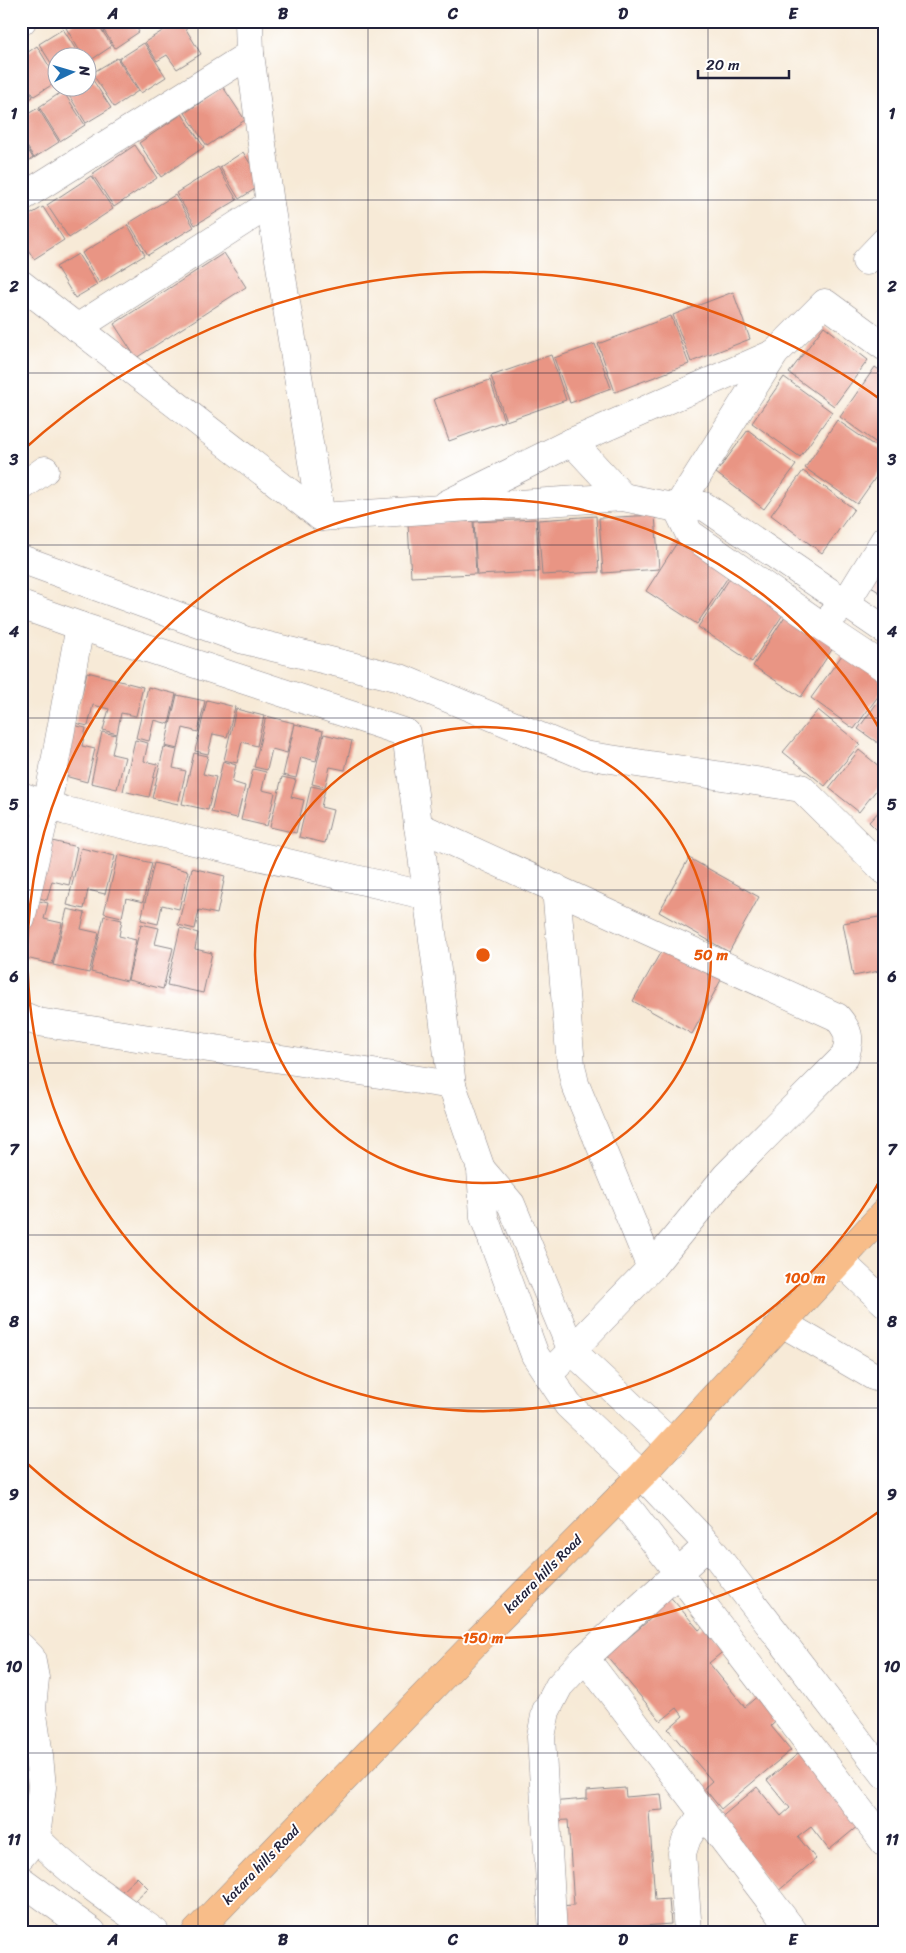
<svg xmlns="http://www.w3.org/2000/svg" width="906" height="1953" viewBox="0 0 906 1953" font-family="Sriracha,sans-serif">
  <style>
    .building { fill: #e99584 }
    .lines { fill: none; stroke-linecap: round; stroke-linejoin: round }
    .minor-casing { stroke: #8c8689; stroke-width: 29 }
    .major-casing { stroke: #8c8689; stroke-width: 29 }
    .minor { stroke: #fff; stroke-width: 28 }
    .major { stroke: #f8bd89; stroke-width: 28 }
    .grid { fill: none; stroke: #22223b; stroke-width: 1; stroke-opacity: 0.55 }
    .ring { fill: none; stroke: #e8590c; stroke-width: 2.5 }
    .labels { text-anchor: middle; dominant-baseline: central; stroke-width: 4; stroke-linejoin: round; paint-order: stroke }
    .street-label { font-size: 14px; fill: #22223b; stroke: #fff }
    .centre { fill: #e8590c; stroke: #fff; stroke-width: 2.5 }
    .ring-label { font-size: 15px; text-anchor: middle; font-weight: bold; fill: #e8590c; stroke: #fff; stroke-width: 4; stroke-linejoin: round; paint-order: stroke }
    .neatline { fill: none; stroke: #22223b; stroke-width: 2 }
    .grid-label { font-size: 16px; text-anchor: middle; font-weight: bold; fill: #22223b }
  </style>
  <rect width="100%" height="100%" fill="#fff"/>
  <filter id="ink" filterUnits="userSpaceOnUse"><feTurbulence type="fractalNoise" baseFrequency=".02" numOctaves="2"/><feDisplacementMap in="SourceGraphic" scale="10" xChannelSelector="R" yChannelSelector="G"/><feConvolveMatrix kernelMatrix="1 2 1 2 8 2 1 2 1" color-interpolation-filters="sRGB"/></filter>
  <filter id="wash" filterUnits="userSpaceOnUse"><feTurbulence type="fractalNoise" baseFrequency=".0096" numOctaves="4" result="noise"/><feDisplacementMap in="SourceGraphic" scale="20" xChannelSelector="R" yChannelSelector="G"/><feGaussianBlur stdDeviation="1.12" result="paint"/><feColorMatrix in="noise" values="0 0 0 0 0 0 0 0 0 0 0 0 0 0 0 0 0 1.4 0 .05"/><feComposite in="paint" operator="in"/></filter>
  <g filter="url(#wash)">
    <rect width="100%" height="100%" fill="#f7ead7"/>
    <g id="blocks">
      <g class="building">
        <polygon points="77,21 96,21 112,46 88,62 88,58 84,58 66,28"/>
        <polygon points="98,21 133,21 139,32 115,48"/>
        <polygon points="135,21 150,21 140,28"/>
        <polygon points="178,21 181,21 201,54 177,69 167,55 157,61 145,42"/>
        <polygon points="63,29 81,58 58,58 58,74 39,44"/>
        <polygon points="144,43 166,77 141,93 119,59"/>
        <polygon points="37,46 58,81 34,96 21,76 21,57"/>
        <polygon points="117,58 138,91 114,107 92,73"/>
        <polygon points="89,74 111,108 86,123 65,89 68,88 88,88 88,75"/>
        <polygon points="21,78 33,97 21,104"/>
        <polygon points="223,87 245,120 207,146 185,113"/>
        <polygon points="63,91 85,125 60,141 39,107"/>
        <polygon points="38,108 59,142 34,158 21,136 21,118"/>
        <polygon points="182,114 204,147 161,177 139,143"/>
        <polygon points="21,139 33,158 21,166"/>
        <polygon points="135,145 157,178 114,207 92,174"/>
        <polygon points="243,152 263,184 239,199 220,167"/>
        <polygon points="218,167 237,200 195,225 176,193"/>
        <polygon points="91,176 113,209 69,238 47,205"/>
        <polygon points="175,195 194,227 148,255 129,223"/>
        <polygon points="43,207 64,240 34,259 21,239 21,220"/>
        <polygon points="128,225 145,255 99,283 82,253"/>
        <polygon points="224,253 246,287 136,358 114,324"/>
        <polygon points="78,254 97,285 75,298 56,267"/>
        <polygon points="733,292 750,339 691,362 673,315"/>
        <polygon points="671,316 689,364 615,392 598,344"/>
        <polygon points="824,326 868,360 834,406 789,373"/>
        <polygon points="595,344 611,388 570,403 554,358"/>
        <polygon points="551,355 566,400 506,421 491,376"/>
        <polygon points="875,367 885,374 885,449 840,417"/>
        <polygon points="784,377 832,412 800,457 752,423"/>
        <polygon points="490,380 504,421 449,441 434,399"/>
        <polygon points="837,420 885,453 885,464 857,504 805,468"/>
        <polygon points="748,430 796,465 764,509 716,473"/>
        <polygon points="803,471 854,509 822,553 771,515"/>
        <polygon points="655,515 659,569 603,573 599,518"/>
        <polygon points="596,516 599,572 542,575 538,520"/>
        <polygon points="536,519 539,572 477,575 474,522"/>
        <polygon points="473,521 476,574 411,577 408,524"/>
        <polygon points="680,538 732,571 697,624 646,591"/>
        <polygon points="885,553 885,596 865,583"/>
        <polygon points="732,575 786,610 752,662 698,627"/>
        <polygon points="787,613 835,645 801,697 753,666"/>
        <polygon points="845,651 885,679 885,687 854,729 811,698"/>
        <polygon points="87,672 115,679 112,689 116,680 143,687 136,716 121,713 117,734 103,730 109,709 93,705 88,726 75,723"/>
        <polygon points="148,687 176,694 169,724 154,720 149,741 136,738"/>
        <polygon points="885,692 885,748 858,729"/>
        <polygon points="177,695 205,701 198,732 183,728 178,749 165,746"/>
        <polygon points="207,700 235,707 227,737 213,734 208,754 195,751"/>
        <polygon points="236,709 264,716 257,746 242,742 237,763 224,760"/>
        <polygon points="818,710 860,744 825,786 783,752"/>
        <polygon points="266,716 294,723 287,753 272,749 267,770 254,767"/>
        <polygon points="295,724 323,731 316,761 301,757 296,778 283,775"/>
        <polygon points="73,725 86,728 82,746 95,749 87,782 61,775"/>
        <polygon points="102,732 116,735 112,754 125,757 117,789 91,783"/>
        <polygon points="324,734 352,741 345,770 330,767 325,787 312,784"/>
        <polygon points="135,740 148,743 144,761 157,764 149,797 123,791"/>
        <polygon points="164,747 177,750 173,768 186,771 178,804 152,798"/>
        <polygon points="859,750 885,771 885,779 859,812 829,788"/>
        <polygon points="194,753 208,756 203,774 216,777 208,810 182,804"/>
        <polygon points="223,761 236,765 232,782 245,786 237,818 211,812"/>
        <polygon points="253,769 266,772 262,790 275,793 267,826 241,820"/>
        <polygon points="282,777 296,780 291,797 304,800 296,833 270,827"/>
        <polygon points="311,786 325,789 321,807 333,810 325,843 299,837"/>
        <polygon points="885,805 885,838 869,822"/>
        <polygon points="21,819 25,820 22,832 21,832"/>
        <polygon points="44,839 77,847 69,885 52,881 47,900 30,896"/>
        <polygon points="81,848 115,856 105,894 88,890 84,909 67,905"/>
        <polygon points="118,855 152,863 143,902 126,898 122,917 104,913"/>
        <polygon points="689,858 759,897 729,952 659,912"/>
        <polygon points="154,863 188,871 179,909 162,905 158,924 141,920"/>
        <polygon points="192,868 225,876 217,914 199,910 195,929 178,925"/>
        <polygon points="30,899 48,903 44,919 62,923 52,964 21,957 21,936"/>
        <polygon points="67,909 85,913 81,929 99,933 89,973 53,965"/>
        <polygon points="104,916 122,920 119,936 136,940 127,981 91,972"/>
        <polygon points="885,916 885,970 853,976 843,923"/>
        <polygon points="141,924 159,928 155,944 173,948 163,989 128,980"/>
        <polygon points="180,928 198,933 195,949 212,953 203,993 167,985"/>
        <polygon points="664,946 722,978 692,1034 633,1001"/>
        <polygon points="667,1593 699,1630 705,1625 726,1649 709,1663 745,1707 762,1692 782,1716 771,1726 791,1750 721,1809 704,1788 712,1781 668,1729 683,1716 677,1708 661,1721 601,1649 623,1631 628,1638 655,1615 649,1608"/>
        <polygon points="805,1748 864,1821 829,1850 811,1827 798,1837 816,1859 777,1892 718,1820 757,1787 781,1816 790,1808 767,1780"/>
        <polygon points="625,1788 626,1797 661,1794 663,1810 649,1811 655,1900 669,1899 671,1924 564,1932 556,1906 574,1905 568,1820 550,1821 549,1802 587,1799 587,1791"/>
        <polygon points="137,1877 148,1888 131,1904 120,1893"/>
        <polygon points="670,1927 670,1932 629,1932 629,1930"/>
      </g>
    </g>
  </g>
  <g filter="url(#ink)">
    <use href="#blocks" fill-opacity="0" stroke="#8c8689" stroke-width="1"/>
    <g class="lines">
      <g class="minor-casing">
        <g id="minor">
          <polyline points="249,21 250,54 270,204 321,517"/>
          <polyline points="21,22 22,21"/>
          <polyline points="21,198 250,54"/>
          <polyline points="866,261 885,241"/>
          <polyline points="21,284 321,517 623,497 677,508 704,506 885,630"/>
          <polyline points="77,328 270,204"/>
          <polyline points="572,442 623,497"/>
          <polyline points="21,487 45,470"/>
          <polyline points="447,504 572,442 775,353"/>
          <polyline points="677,508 775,353 825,303 885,347"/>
          <polyline points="677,508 689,533 822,626 885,668"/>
          <polyline points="21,559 244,640 400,678 584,755 801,788 885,871"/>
          <polyline points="21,605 80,626 406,733 452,1085 481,1169 484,1217 535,1355 568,1405 642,1475 708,1545 885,1775"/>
          <polyline points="832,616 845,604 885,539"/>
          <polyline points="21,796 66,811 428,896"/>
          <path d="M418,826L837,1017C849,1031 851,1038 845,1056L726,1176L651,1268L548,1375"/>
          <polyline points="556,888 571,1065 575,1084 651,1268"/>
          <polyline points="21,919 47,806 80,626"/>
          <polyline points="21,1015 38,1022 452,1085"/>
          <polyline points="481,1169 511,1204 572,1351 672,1444"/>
          <polyline points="840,1261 885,1303"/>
          <polyline points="782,1323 873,1376 885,1380"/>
          <polyline points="620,1497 885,1843"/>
          <polyline points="21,1647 31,1657 35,1678 32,1708 39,1756 42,1787 36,1838 21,1856"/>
          <polyline points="585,1658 794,1932"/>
          <path d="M36,1838C71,1874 114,1903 155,1932"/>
          <polyline points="21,1880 92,1932"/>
          <polyline points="553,1932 541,1737 546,1711 559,1686 585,1658 708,1545"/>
          <polyline points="688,1932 682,1853 687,1838 703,1813"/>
        </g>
      </g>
      <g class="major-casing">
        <polyline id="major" points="196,1932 480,1638 642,1475 885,1212"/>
      </g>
      <use href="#minor" class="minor"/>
      <use href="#major" class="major"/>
    </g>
  </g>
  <path class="grid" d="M198,21V1932M368,21V1932M538,21V1932M708,21V1932M21,200H885M21,373H885M21,545H885M21,718H885M21,890H885M21,1063H885M21,1235H885M21,1408H885M21,1580H885M21,1753H885"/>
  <g class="ring">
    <circle cx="483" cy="955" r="228"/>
    <path d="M884 1173A456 456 0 1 1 884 737"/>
    <path d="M884 1508A683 683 0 0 1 22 1459M22 451A683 683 0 0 1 884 402"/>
  </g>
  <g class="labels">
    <g class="street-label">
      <text transform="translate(543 1574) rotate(-45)">katara hills Road</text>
      <text transform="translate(261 1865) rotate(-46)">katara hills Road</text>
    </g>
  </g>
  <circle cx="483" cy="955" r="8" class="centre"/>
  <g class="ring-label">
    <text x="711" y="960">50 m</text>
    <text x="805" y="1283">100 m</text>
    <text x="483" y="1643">150 m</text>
  </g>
  <rect width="906" height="1953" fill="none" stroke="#fff" stroke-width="55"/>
  <g transform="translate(72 72) rotate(85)"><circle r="24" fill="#ffffff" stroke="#a7a7b1"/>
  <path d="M0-4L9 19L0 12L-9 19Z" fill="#1f6fb2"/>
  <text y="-8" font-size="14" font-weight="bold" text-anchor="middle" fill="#22223b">N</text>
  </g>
  <path d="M698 70v8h91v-8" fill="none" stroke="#22223b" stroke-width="2.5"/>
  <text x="706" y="70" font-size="15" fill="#22223b" stroke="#ffffff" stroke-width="4" paint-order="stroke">20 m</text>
  <rect x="28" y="28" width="850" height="1898" class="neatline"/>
  <g class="grid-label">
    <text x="113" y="19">A</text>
    <text x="283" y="19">B</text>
    <text x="453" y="19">C</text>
    <text x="623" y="19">D</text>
    <text x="793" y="19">E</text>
    <text x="14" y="119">1</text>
    <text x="892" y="119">1</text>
    <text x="14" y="292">2</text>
    <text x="892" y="292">2</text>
    <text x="14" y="465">3</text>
    <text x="892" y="465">3</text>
    <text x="14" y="637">4</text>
    <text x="892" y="637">4</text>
    <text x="14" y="810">5</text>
    <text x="892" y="810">5</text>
    <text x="14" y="982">6</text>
    <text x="892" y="982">6</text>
    <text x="14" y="1155">7</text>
    <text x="892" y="1155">7</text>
    <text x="14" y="1327">8</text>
    <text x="892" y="1327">8</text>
    <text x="14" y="1500">9</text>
    <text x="892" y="1500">9</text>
    <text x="14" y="1672">10</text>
    <text x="892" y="1672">10</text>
    <text x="14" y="1845">11</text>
    <text x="892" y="1845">11</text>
    <text x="113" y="1945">A</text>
    <text x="283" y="1945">B</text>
    <text x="453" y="1945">C</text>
    <text x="623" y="1945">D</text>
    <text x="793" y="1945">E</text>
  </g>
</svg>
